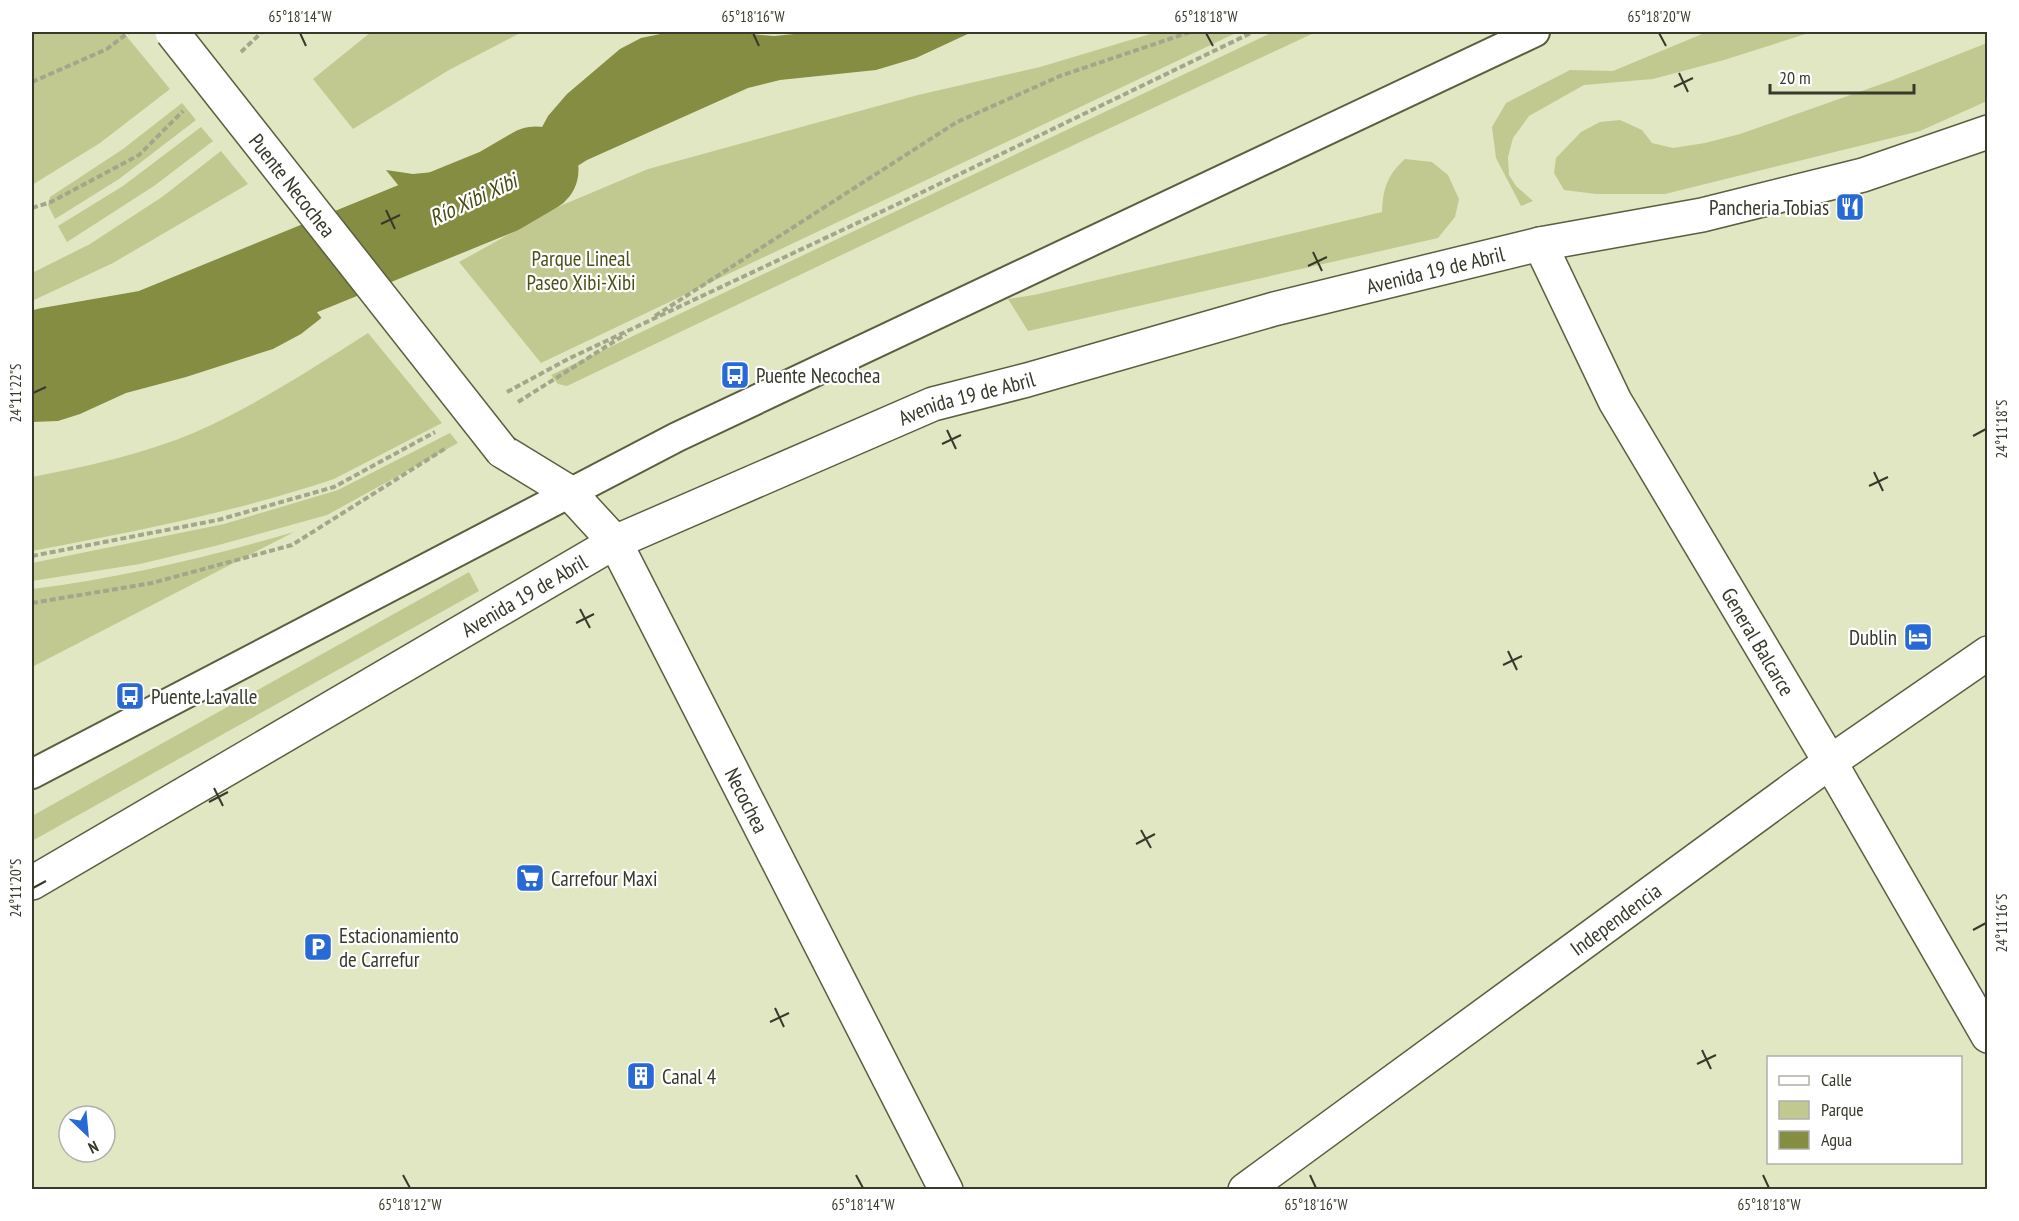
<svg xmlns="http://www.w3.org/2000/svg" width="2019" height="1221" viewBox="0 0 2019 1221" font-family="'PT Sans Narrow',sans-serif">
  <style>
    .green { fill: #c1c990 }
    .water { fill: #848d41 }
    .pier { fill: #e1e7c3 }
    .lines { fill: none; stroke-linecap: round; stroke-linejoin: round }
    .river { stroke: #848d41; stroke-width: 87 }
    .lane-casing { stroke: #5b5f40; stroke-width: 32 }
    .street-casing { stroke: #5b5f40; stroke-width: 36 }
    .secondary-casing { stroke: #5b5f40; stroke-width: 36 }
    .path { stroke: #a2a78b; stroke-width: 4; stroke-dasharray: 6 3; stroke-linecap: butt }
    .lane { stroke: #fff; stroke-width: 28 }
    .street { stroke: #fff; stroke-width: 33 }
    .secondary { stroke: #fff; stroke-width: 33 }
    .secondary-bridge-casing { stroke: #5b5f40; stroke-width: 36; stroke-linecap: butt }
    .secondary-bridge { stroke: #fff; stroke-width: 33 }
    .ticks { fill: none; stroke: #37392b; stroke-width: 2 }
    .labels { text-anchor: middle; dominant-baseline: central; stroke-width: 4.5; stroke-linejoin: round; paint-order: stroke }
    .street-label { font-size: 21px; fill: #37392b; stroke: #fff }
    .poi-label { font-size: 21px; fill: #37392b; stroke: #fff; text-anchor: start }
    .park-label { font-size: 21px; fill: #4b5018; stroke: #fff }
    .water-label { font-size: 22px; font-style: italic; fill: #464c12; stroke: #fff }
    .neatline { fill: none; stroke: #37392b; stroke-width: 2 }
    .ticks-label { font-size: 15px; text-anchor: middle; fill: #37392b }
  </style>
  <rect width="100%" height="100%" fill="#e1e7c3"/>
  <g class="green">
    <polygon points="32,32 123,32 170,89 100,143 32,185"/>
    <polygon points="371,32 522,32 449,70 353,129 313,79"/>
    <polygon points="1157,32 1238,32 541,363 459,262 560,206 648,169 918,95 1040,67"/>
    <polygon points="1273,32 1316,32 1001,179 567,386 558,384 551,375"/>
    <polygon points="1707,32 1812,32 1724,60 1653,79 1584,85 1529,116 1513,138 1508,157 1509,175 1516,186 1533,201 1521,206 1496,158 1492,127 1506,103 1570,70 1613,71"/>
    <polygon points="1987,43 1987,101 1920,131 1665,194 1596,194 1564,190 1554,173 1556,158 1581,132 1600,122 1620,120 1642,130 1652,143 1673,148 1705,143 1740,134 1893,80"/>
    <polygon points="182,103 196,120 119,179 55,219 48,205 50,197 123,149"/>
    <polygon points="201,127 213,141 154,186 67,242 58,226 123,186"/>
    <polygon points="221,151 248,184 113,263 32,301 32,273 90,244 162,197"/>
    <path d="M1405,159L1432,162L1448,175L1459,199L1455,217L1438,238L1028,331L1008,299L1034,295L1382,212C1383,189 1387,175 1405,159Z"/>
    <path d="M368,333L442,423L334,479C235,512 133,532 32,551V477C88,466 145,454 198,431C258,404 313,368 368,333Z"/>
    <polygon points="450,433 458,443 327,515 215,546 140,564 32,581 32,563 224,524 338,490"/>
    <path d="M294,532L32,667V589C121,578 208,557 294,532Z"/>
    <polygon points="469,572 479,591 32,841 32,816"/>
  </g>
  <g class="water">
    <polygon points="670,32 728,32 774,36 814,32 972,32 916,58 876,70 780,80 748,88 587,160 474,231 446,245 386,170 413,174 454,170 501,157 541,129 548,116 567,94 620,49 641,38"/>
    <path d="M282,254L343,301L301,334L273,349L186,377L126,393L80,414L58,421L32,422V344C76,340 93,314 132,303C154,297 178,298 201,294C229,289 261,273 282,254Z"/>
  </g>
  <polygon class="pier" points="291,235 294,236 346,299 345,303 324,321 273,258"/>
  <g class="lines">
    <polyline class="river" points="32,357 48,351 151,333 499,191 535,170"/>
    <g class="lane-casing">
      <polyline id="lane" points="32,774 677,437 1535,32"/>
    </g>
    <g class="street-casing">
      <g id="street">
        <path id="s1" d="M1540,244L1615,401L1830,762L1988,1036"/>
        <path id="s2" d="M615,542L946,1190"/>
        <path id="s3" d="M1245,1190L1830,762L1988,653"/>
      </g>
    </g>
    <g class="secondary-casing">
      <g id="secondary">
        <polyline points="502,451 569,492 615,542"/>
        <path id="s4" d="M32,883L615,542L933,404L1027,380L1274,309L1540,244L1702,215L1863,175L1988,132"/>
      </g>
    </g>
    <g class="path">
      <polyline points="241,52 262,32"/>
      <polyline points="32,82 107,49 129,32"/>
      <polyline points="32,208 51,202 139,155 183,111"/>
      <polyline points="655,316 957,122 1060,76 1190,32"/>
      <polyline points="507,392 570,358 902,202 1253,32"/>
      <polyline points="518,402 626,334"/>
      <polyline points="32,556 218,520 334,487 435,432"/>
      <polyline points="32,603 152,583 292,545 446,448"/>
    </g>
    <use href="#lane" class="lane"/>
    <use href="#street" class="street"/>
    <use href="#secondary" class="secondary"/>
    <g class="secondary-bridge-casing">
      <g id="secondary-bridge">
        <path id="s5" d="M172,32L502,451"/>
      </g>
    </g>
    <use href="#secondary-bridge" class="secondary-bridge"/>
  </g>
  <path class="ticks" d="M300,33L306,46M753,33L759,46M1206,33L1213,46M1659,33L1666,46M1679,73L1688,92M1674,87L1693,78M386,210L395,229M381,224L400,215M1313,252L1322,271M1308,266L1327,257M33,393L46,387M947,430L956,449M1973,436L1986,429M942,444L961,435M1874,472L1883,491M1869,486L1888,477M580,609L590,628M576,623L594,614M1508,651L1517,670M1503,665L1522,656M214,788L223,806M209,802L228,792M1141,830L1151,848M1136,844L1155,834M33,888L46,881M1973,930L1986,923M775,1008L784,1027M770,1022L789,1013M1702,1050L1711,1069M1697,1064L1716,1055M403,1175L410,1188M856,1175L863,1188M1310,1175L1316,1188M1763,1175L1769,1188"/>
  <defs>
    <g id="restaurant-square" transform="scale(1.5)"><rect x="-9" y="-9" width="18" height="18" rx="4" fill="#276ad6" stroke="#fff"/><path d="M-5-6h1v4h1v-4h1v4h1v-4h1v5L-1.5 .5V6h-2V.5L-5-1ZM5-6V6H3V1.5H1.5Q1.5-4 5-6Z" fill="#fff"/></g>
    <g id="bus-square" transform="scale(1.5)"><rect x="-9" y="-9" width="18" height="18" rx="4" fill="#276ad6" stroke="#fff"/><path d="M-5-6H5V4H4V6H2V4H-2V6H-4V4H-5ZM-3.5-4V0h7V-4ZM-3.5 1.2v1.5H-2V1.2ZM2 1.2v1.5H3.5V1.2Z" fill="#fff"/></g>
    <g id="hotel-square" transform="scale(1.5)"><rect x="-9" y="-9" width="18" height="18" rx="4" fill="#276ad6" stroke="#fff"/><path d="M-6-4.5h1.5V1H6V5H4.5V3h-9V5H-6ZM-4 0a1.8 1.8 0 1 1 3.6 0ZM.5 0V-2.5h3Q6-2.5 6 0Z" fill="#fff"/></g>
    <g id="supermarket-square" transform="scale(1.5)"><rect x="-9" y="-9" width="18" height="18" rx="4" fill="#276ad6" stroke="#fff"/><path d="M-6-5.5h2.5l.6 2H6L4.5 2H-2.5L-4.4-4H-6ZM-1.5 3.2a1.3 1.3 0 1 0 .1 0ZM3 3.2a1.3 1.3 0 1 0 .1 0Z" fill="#fff"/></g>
    <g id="parking-square" transform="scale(1.5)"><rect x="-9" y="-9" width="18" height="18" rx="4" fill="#276ad6" stroke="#fff"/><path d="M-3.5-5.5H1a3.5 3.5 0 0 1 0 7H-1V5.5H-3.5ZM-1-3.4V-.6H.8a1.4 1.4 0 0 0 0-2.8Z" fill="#fff"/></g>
    <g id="building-square" transform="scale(1.5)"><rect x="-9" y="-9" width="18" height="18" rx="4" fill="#276ad6" stroke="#fff"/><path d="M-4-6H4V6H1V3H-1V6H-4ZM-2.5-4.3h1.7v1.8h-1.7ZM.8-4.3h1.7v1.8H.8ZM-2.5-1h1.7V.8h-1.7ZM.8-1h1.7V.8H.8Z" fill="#fff"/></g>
  </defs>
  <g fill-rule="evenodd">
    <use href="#restaurant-square" x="1850" y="207"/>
    <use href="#bus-square" x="735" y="375"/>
    <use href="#hotel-square" x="1918" y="637"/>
    <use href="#bus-square" x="130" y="696"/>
    <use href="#supermarket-square" x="530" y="878"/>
    <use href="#parking-square" x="318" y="947"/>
    <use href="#building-square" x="641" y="1076"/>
  </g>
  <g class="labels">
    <g class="street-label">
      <text stroke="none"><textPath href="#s5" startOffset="195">Puente Necochea</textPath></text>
      <text stroke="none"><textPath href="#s4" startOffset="1542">Avenida 19 de Abril</textPath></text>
      <text stroke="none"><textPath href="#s4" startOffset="1056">Avenida 19 de Abril</textPath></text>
      <text stroke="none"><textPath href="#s4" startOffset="570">Avenida 19 de Abril</textPath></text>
      <text stroke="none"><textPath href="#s1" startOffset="454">General Balcarce</textPath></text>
      <text stroke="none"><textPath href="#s2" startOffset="290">Necochea</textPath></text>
      <text stroke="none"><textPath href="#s3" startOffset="459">Independencia</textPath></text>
    </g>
    <g class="poi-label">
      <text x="1829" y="207" text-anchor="end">Pancheria Tobias</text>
      <text x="756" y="375">Puente Necochea</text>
      <text x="1897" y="637" text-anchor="end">Dublin</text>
      <text x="151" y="696">Puente Lavalle</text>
      <text x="551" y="878">Carrefour Maxi</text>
      <text x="339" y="935">Estacionamiento<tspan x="339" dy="24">de Carrefur</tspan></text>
      <text x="662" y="1076">Canal 4</text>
    </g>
    <g class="park-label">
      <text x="581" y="258">Parque Lineal<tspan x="581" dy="24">Paseo Xibi-Xibi</tspan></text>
    </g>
    <g class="water-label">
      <text transform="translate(473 199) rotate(-25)">Río Xibi Xibi</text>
    </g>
  </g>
  <rect width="2019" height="1221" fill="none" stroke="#ffffff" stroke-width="66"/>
  <rect x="1767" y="1056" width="195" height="108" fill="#ffffff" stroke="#afb0aa" stroke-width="1.5"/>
  <rect x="1779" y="1076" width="30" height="9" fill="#ffffff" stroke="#afb0aa" stroke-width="1.5"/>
  <text x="1821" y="1086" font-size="18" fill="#37392b">Calle</text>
  <rect x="1779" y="1101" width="30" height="18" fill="#c1c990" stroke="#afb0aa" stroke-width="1.5"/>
  <text x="1821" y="1116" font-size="18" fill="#37392b">Parque</text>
  <rect x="1779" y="1131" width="30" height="18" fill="#848d41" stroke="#afb0aa" stroke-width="1.5"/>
  <text x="1821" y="1146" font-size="18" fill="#37392b">Agua</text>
  <g transform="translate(87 1134) rotate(154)"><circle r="28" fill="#ffffff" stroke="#afb0aa" stroke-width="1.5"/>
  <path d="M0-4.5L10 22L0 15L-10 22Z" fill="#276ad6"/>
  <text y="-9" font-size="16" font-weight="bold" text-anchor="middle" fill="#37392b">N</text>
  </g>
  <path d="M1770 84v9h144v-9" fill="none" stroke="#37392b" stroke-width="3"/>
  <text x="1779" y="84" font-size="18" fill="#37392b" stroke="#ffffff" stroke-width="4.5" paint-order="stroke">20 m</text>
  <rect x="33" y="33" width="1953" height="1155" class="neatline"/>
  <g class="ticks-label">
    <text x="300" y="22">65°18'14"W</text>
    <text x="753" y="22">65°18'16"W</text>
    <text x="1206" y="22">65°18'18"W</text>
    <text x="1659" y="22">65°18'20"W</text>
    <text transform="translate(16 393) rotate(-90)" y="5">24°11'22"S</text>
    <text transform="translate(2002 429) rotate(-90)" y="5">24°11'18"S</text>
    <text transform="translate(16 888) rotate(-90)" y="5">24°11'20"S</text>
    <text transform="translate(2002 923) rotate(-90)" y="5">24°11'16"S</text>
    <text x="410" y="1210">65°18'12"W</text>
    <text x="863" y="1210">65°18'14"W</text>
    <text x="1316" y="1210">65°18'16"W</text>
    <text x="1769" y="1210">65°18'18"W</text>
  </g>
</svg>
